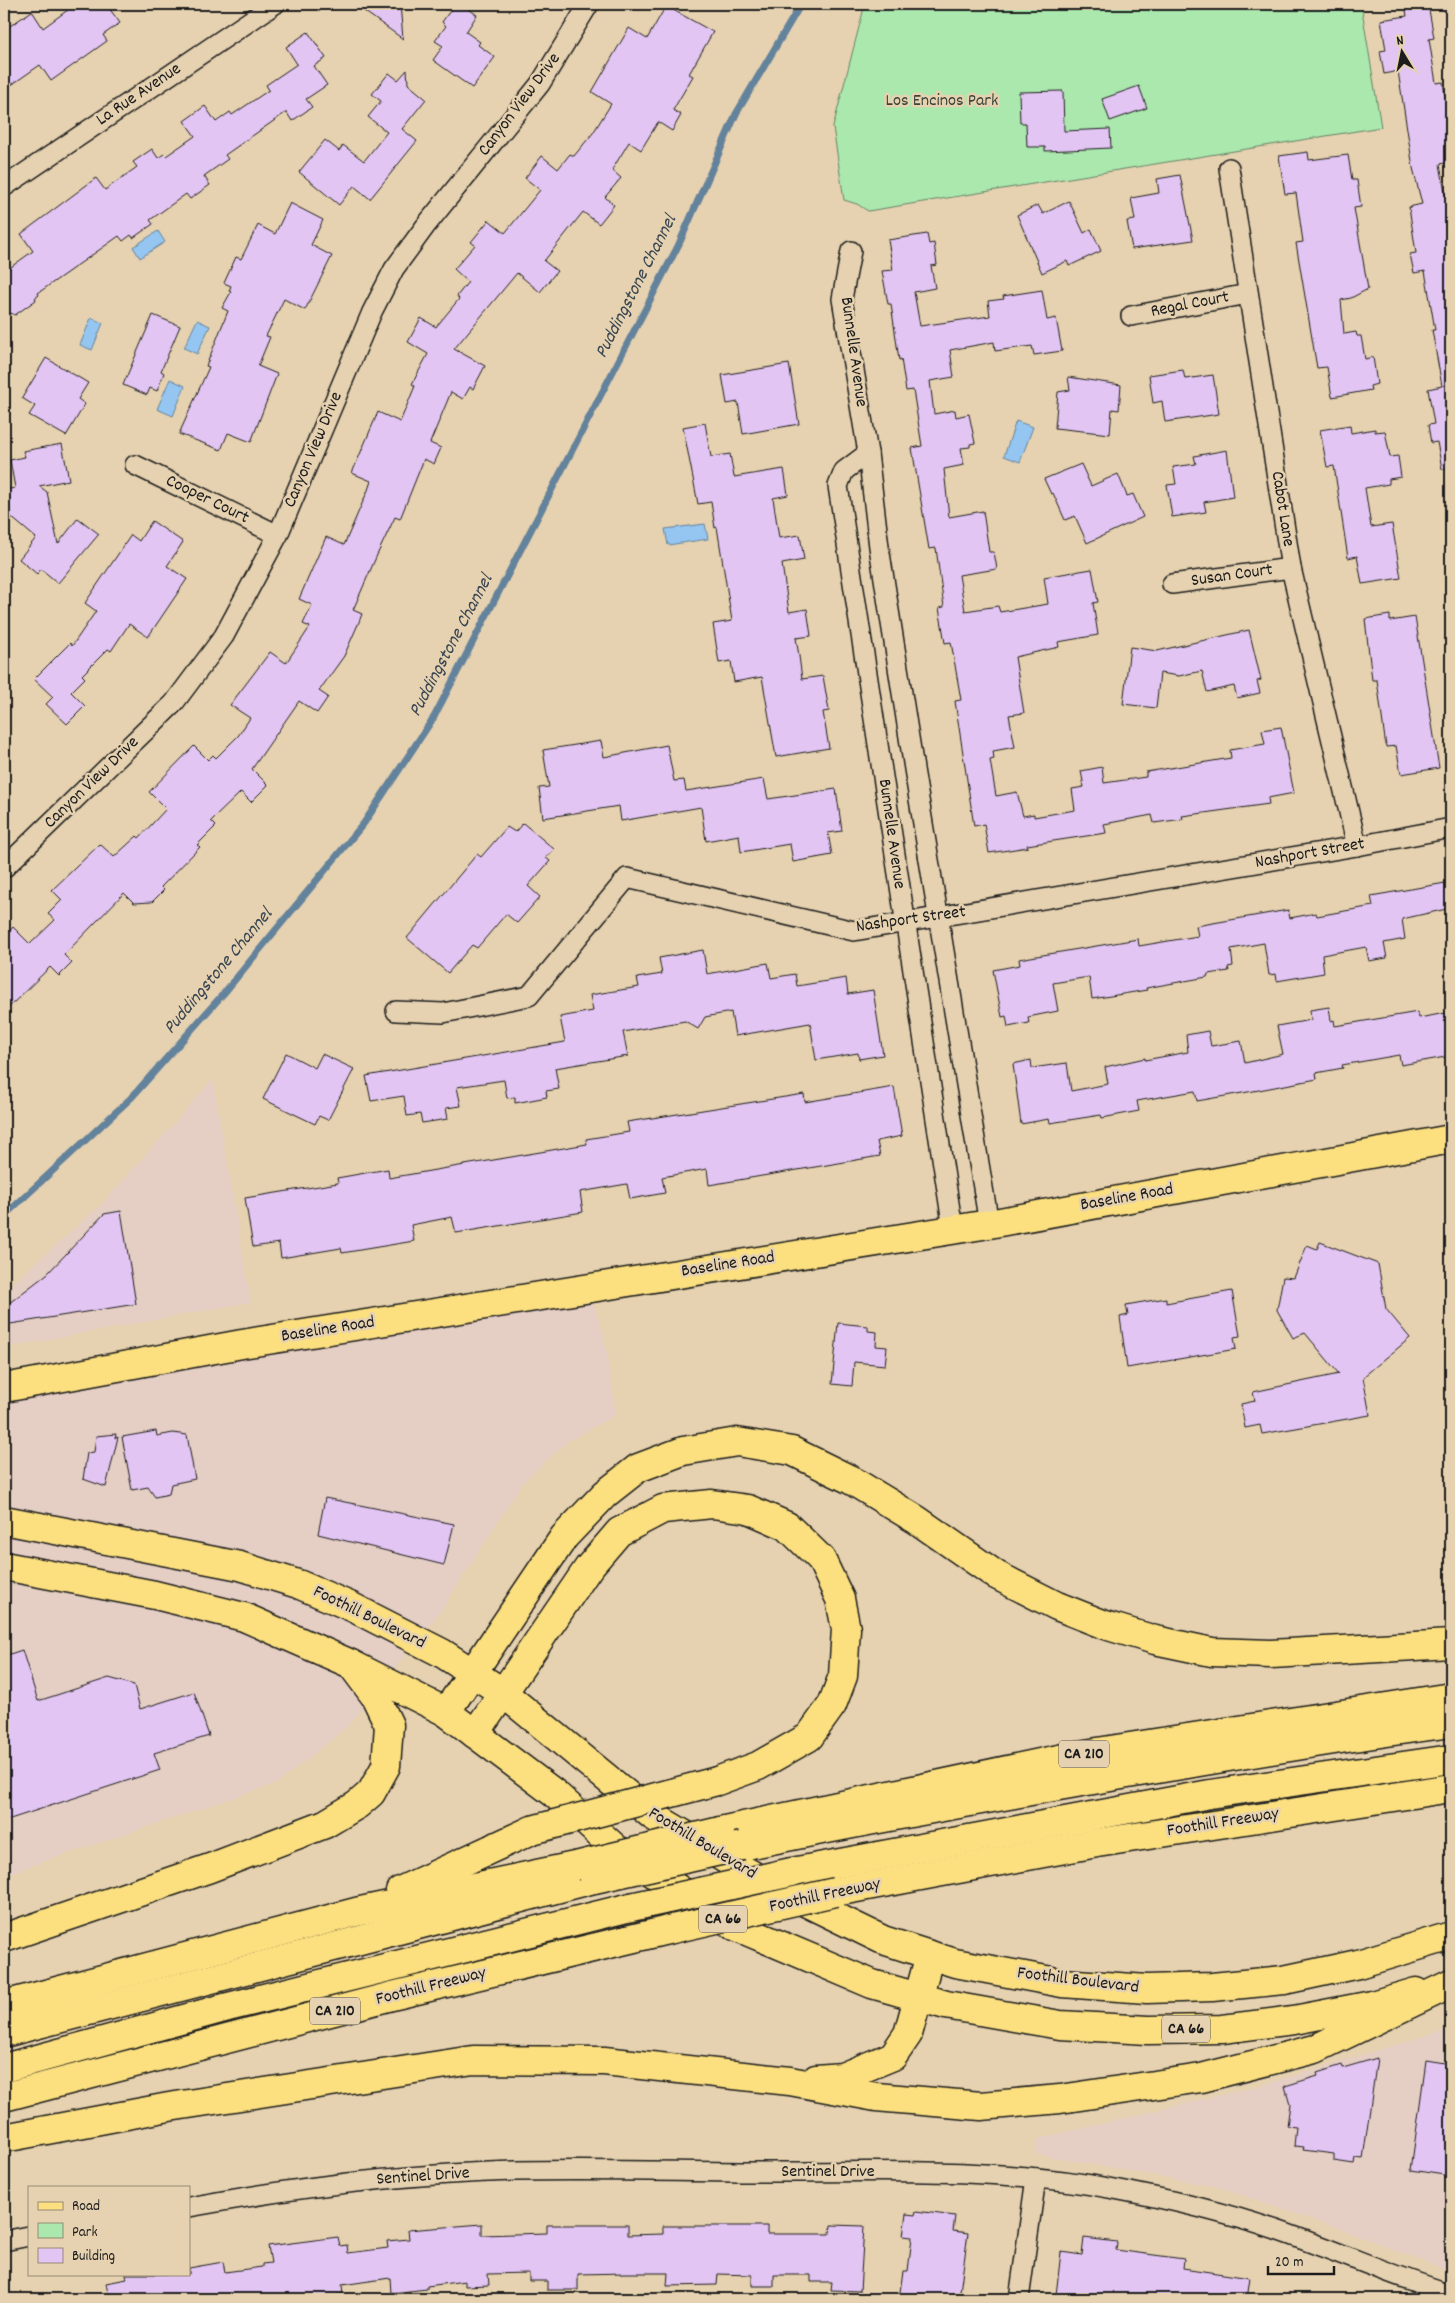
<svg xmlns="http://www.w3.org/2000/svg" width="1455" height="2303" viewBox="0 0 1455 2303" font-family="Dekko,sans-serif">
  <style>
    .built { fill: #e5cec4 }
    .green { fill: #abe8ae; stroke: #648265 }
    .water { fill: #94c6f1; stroke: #64829c }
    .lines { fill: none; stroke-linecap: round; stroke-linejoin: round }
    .stream { stroke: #64829c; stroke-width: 7 }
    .building { fill: #e2c5f3; stroke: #1c1c1c }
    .minor-casing { stroke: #1c1c1c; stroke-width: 22 }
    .primary-casing { stroke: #1c1c1c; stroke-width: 31 }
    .motorway-casing { stroke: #1c1c1c; stroke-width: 31 }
    .minor { stroke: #e6d2b0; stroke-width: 19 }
    .primary { stroke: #fce080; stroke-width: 28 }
    .motorway { stroke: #fce080; stroke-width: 28 }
    .motorway-bridge-casing { stroke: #1c1c1c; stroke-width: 31; stroke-linecap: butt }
    .motorway-bridge { stroke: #fce080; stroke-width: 28 }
    .labels { text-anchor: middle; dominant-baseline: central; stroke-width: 5; stroke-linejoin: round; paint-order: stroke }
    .shield { fill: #e6d2b0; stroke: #595348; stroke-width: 1 }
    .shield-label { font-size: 16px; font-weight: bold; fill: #1c1c1c }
    .street-label { font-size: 18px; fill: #1c1c1c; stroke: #e6d2b0 }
    .park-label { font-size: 18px; fill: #394539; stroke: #e6d2b0 }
    .water-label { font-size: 19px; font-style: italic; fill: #3a4651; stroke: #e6d2b0 }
  </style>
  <rect width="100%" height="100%" fill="#e6d2b0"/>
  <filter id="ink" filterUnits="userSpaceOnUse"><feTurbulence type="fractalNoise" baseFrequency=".02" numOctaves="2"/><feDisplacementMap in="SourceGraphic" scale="10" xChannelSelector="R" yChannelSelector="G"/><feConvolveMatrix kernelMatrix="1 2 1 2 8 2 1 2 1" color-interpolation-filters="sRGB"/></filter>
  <g filter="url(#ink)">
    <g class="built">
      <polygon points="213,1079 251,1302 4,1348 4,1291 103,1203"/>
      <polygon points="593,1303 604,1335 616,1415 568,1441 523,1482 441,1611 347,1727 278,1783 4,1875 4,1404 46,1388"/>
      <polygon points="1451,2028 1451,2272 1354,2234 1218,2187 1035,2154 1038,2139 1263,2085"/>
    </g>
    <polygon class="green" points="865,4 1361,4 1381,127 868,211 857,204 844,200 833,127"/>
    <g class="water">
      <polygon points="158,231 165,242 140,258 133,247"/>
      <polygon points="91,318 103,323 92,350 80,345"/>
      <polygon points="197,320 210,326 197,354 184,348"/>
      <polygon points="170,379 185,386 173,416 157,409"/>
      <polygon points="1016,421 1033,427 1020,462 1004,456"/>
      <polygon points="705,524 708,539 668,545 665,529"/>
    </g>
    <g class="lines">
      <polyline class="stream" points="4,1216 132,1097 224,993 364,823 434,717 679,244 736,114 801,4"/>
    </g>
    <g class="building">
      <polygon points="76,4 106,4 120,23 103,35 107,41 51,81 40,65 4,90 4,30 32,11 43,28"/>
      <polygon points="354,4 400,4 403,39"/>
      <polygon points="455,4 462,4 477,15 466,32 480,42 478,45 495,57 472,88 433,60 443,46 435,41 446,26 442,22"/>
      <polygon points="1405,4 1428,4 1434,38 1429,39 1436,83 1443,82 1451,135 1451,162 1440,164 1449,214 1451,213 1451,469 1442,469 1437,442 1431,443 1428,425 1434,424 1428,389 1442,386 1432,330 1435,330 1425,271 1414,273 1410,254 1416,253 1409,207 1422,204 1413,168 1398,71 1384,74 1380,51 1386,50 1381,20 1407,16"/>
      <polygon points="666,6 713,32 689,74 693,76 673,110 681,115 672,131 658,122 641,150 629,142 612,170 621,178 605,197 614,205 599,224 583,212 544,261 557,271 540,292 517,273 454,349 485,366 473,389 470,387 463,399 451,392 430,443 441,448 434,464 424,459 400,519 395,517 377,555 353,610 362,614 359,622 344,656 319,691 328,697 317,713 299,701 252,769 268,785 251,802 241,792 211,821 216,826 197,845 200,847 161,887 164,890 152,902 134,903 124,893 64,955 72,963 59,976 50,967 4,1012 4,937 13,927 30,944 55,920 48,914 62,900 52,890 100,844 114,857 137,836 139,838 166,809 149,792 194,746 208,760 213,755 216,758 238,736 250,718 230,705 270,652 286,663 310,627 303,624 312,605 299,599 326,537 344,545 368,490 371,481 352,473 378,412 400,422 415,386 412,384 428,354 408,342 421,318 436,327 459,299 457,296 468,282 454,269 475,245 471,242 489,220 505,233 540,190 525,178 542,156 558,169 570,154 574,156 593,133 611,104 592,92 629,28 647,39"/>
      <polygon points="308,32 326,58 314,66 327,85 306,99 312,107 292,121 287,113 285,113 225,155 228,159 204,176 210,185 190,199 186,194 150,220 153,224 133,238 131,235 123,241 119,236 38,293 39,295 35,298 36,300 15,315 4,310 4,272 33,251 21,234 96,178 105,190 137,167 133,162 152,149 158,158 164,154 166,156 195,136 184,121 205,106 216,122 230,112 232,115 269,90 266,85 297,64 286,47"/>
      <polygon points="407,70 408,84 426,99 402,129 417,141 370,199 354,186 339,205 299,172 325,140 339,151 343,145 364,161 387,132 368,117 381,101 372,94 389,73 398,80"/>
      <polygon points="1139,86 1147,108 1110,121 1102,99"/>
      <polygon points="1063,91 1064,131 1110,129 1111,148 1045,151 1045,147 1027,147 1026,123 1020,123 1019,92"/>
      <polygon points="1308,152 1309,160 1348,155 1352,180 1357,180 1361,207 1354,208 1368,289 1351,298 1341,300 1344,334 1356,332 1357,336 1361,336 1365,359 1373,357 1377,384 1370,386 1371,390 1332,397 1327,367 1317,368 1296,243 1303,242 1296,193 1285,194 1279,156"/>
      <polygon points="1180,175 1193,240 1132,249 1127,221 1135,220 1131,198 1159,193 1157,179"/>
      <polygon points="1069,201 1084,233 1091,229 1101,251 1069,266 1067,261 1042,273 1017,215 1038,205 1043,214"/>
      <polygon points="290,203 323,220 311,245 332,256 305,310 284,299 266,336 270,337 258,366 277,374 251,442 228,433 221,450 179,434 209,367 206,366 228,311 222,308 231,292 229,291 231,286 224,283 236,257 241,259 258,225 275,234"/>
      <polygon points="927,234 929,244 934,243 937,265 931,266 935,288 914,292 920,326 990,316 988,301 1004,299 1003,296 1042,290 1047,320 1056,318 1062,351 1034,355 1032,346 995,351 994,342 950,350 954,377 930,381 934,414 955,410 956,417 969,414 975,443 970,444 970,447 961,448 964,465 944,469 949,517 983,511 989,552 994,552 997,569 959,575 965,611 998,606 1000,612 1048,604 1044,577 1092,569 1098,602 1093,603 1098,635 1058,642 1059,647 1015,657 1024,713 1009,715 1015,747 993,751 994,759 990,760 996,796 1017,792 1023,816 1034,814 1034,817 1075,810 1072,789 1084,787 1081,771 1102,767 1104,783 1146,777 1146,772 1231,758 1230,750 1265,744 1262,730 1281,727 1294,793 1268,798 1269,804 1182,816 1183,819 1154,823 1152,815 1104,824 1106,833 1027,845 1028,847 989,853 984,824 974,826 955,701 961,700 951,642 945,643 939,608 944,607 936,548 929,549 912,448 922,446 913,390 906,391 901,359 899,360 891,304 888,304 882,271 893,270 888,240"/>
      <polygon points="153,315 180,326 161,371 164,373 157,391 150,388 147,395 123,385"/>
      <polygon points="46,358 88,383 78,399 85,404 66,436 29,415 35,406 22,398"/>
      <polygon points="789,364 799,424 743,434 738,402 727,404 722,375"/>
      <polygon points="1183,370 1185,379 1213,375 1219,414 1165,422 1162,401 1153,403 1149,375"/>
      <polygon points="1068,377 1121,385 1119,410 1112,409 1110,434 1055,428 1058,392 1070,390"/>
      <polygon points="705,423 711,457 730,454 734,477 784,469 788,495 773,498 779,538 800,535 804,560 782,564 789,612 807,609 811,636 796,638 799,656 802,679 823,676 829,711 823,712 829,748 776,757 762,677 734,682 731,661 719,663 713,624 732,621 717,527 715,528 711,502 698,504 683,427"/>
      <polygon points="1350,425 1351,433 1375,429 1375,432 1385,431 1390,457 1398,456 1401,477 1389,479 1389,484 1365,488 1371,527 1392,524 1401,578 1362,584 1357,556 1348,558 1334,466 1327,467 1320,430"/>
      <polygon points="62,444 69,480 39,486 47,492 58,544 78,518 99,534 58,583 41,569 37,574 19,559 36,538 4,511 4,490 15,488 10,460 25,457 23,451"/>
      <polygon points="1227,450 1233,497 1204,502 1206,512 1172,517 1167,485 1176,484 1173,467 1196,464 1194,456"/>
      <polygon points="1081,464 1091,486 1118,474 1127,496 1133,494 1143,517 1087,543 1075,516 1065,520 1053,493 1051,494 1044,479"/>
      <polygon points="152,521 183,542 167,566 187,579 148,637 129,624 111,651 108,649 82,675 85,678 71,692 85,706 67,724 46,704 53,697 34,679 70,643 72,646 96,611 85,603 131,535 139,541"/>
      <polygon points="1390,615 1390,621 1415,617 1439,768 1401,774 1396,746 1386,747 1377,680 1372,680 1365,619"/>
      <polygon points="1249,630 1261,680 1257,681 1260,693 1237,698 1234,686 1207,692 1202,671 1179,676 1160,673 1156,708 1123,704 1130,647 1157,651"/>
      <polygon points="601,741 604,757 667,745 674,781 684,780 686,791 764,779 768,799 836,789 842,831 828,833 832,855 793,862 790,844 741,852 739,835 706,841 701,807 621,821 619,806 543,818 539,788 549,787 543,750"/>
      <polygon points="523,823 554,849 546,858 550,861 528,886 540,897 517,923 506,914 477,948 472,945 448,973 407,938 477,854 481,857 507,827 515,832"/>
      <polygon points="1451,882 1451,908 1402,919 1405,939 1384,943 1387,958 1369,961 1366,947 1322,955 1324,973 1277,981 1276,974 1269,975 1264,943 1231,949 1233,966 1228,967 1229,971 1208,974 1207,977 1146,988 1147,990 1092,999 1089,977 1053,983 1058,1011 1028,1017 1029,1023 1008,1027 1006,1016 1002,1017 993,970 1020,965 1019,959 1138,939 1139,946 1198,936 1196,926 1288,910 1290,918 1316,913 1317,916 1373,906 1371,896"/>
      <polygon points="703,950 707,974 768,963 771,978 795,974 797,986 846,978 848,994 873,990 883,1055 859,1059 858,1053 816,1060 810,1023 735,1036 731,1012 705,1017 698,1029 685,1021 623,1032 628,1056 555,1068 559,1089 546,1091 547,1097 515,1103 515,1097 507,1098 504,1080 457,1087 461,1106 446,1108 448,1119 422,1123 420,1114 407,1116 404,1096 371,1101 366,1076 565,1042 560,1017 593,1011 590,995 639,987 637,978 662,974 659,958"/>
      <polygon points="1329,1007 1331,1021 1334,1020 1335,1026 1418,1012 1419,1018 1451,1012 1451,1056 1401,1065 1399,1055 1342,1065 1343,1068 1316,1073 1317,1079 1259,1090 1197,1101 1195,1091 1137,1101 1139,1111 1102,1118 1101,1115 1050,1123 1049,1119 1021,1124 1013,1064 1031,1060 1032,1068 1067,1063 1071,1091 1108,1084 1105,1067 1145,1058 1145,1060 1188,1052 1186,1035 1208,1031 1211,1046 1241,1041 1245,1063 1283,1054 1277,1026 1311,1020 1310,1010"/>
      <polygon points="286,1053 315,1068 322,1054 354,1069 328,1120 319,1116 315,1124 263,1099"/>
      <polygon points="894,1087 902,1136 877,1141 880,1156 709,1185 707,1169 662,1177 665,1193 630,1199 627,1184 580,1192 583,1212 456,1233 452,1217 411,1225 414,1241 342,1253 341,1248 281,1258 279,1243 253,1247 245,1198 338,1183 337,1178 388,1169 389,1178 587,1144 586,1139 629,1132 627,1122 804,1094 805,1102"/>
      <polygon points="121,1211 136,1304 4,1325 4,1307 47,1274 104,1214"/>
      <polygon points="1320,1242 1378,1264 1386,1309 1410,1338 1363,1377 1370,1415 1262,1434 1260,1425 1245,1428 1241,1404 1255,1401 1253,1392 1339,1374 1305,1333 1293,1338 1277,1310 1283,1277 1294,1278 1307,1245 1317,1249"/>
      <polygon points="1232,1291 1240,1336 1234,1337 1236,1349 1127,1368 1120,1317 1128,1315 1126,1305 1166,1298 1166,1303"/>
      <polygon points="838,1323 868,1326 868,1331 877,1332 876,1346 887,1347 885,1365 854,1362 852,1386 832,1384"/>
      <polygon points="156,1431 157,1436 173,1433 187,1435 195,1479 171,1484 169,1494 155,1497 148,1487 132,1490 122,1437"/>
      <polygon points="116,1434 115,1438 118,1437 106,1487 83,1479 87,1453 94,1452 96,1436"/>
      <polygon points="325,1498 454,1524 444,1565 318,1534"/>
      <polygon points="22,1650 38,1701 109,1678 134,1685 140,1709 194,1692 209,1736 154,1753 160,1770 4,1821 4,1656"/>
      <polygon points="1377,2058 1363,2159 1355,2158 1354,2164 1334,2161 1334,2154 1303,2150 1304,2147 1294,2146 1296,2127 1287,2126 1290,2104 1285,2086 1318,2076 1317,2073 1342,2065 1343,2068"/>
      <polygon points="1426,2060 1451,2064 1451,2176 1411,2170"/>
      <polygon points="916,2211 955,2216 953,2231 968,2233 959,2299 899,2299 903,2271 908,2271 912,2237 903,2236 906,2214 915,2215"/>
      <polygon points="482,2224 482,2235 547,2233 547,2225 628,2225 628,2235 663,2234 663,2226 767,2226 767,2234 830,2234 831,2225 864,2226 860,2291 831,2290 832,2282 811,2282 811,2275 774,2275 774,2286 752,2286 752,2275 718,2274 717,2285 667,2286 668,2273 627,2273 578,2274 578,2290 547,2290 547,2281 529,2281 529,2273 488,2274 489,2285 465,2286 465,2281 427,2286 427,2289 391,2293 390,2278 342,2285 343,2294 307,2299 109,2299 106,2283 127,2279 126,2274 189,2274 189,2268 223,2262 225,2272 262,2267 262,2264 271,2263 268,2246 338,2237 340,2246 347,2245 348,2253 388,2248 387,2241 409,2239 408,2230"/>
      <polygon points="1084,2238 1117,2242 1116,2250 1184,2259 1183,2268 1250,2278 1247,2299 1085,2299 1056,2295 1061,2252 1082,2255"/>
    </g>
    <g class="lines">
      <g class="minor-casing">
        <g id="minor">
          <polyline points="1229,168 1291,568 1357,846"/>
          <polyline points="4,187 275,4"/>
          <polyline points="851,251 842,299 868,453 879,547 914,769 989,1224"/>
          <polyline points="1131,316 1248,294"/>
          <polyline points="868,453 844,471 838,486 953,1229"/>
          <polyline points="135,465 278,535"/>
          <polyline points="1172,584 1291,568"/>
          <polyline points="4,868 174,703 224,636 278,535 372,312 394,269 427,224 540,84 589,4"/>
          <polyline points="396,1011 443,1013 529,996 627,878 854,931 1357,846 1451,828"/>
          <path d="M189,2207C296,2187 406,2174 515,2171C601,2169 687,2172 773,2172C886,2172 1002,2167 1114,2189C1168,2199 1223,2212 1276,2230C1335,2250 1392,2276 1451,2294"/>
          <polyline points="4,2241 29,2236"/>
          <polyline points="1019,2299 1036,2178"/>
        </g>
      </g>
      <g class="primary-casing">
        <g id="primary">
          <polyline points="4,1388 242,1344 989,1224 1451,1139"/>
          <polyline points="4,1520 240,1566 298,1584 352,1607 442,1653 502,1692 653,1816 764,1882 883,1940 955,1963 1062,1983 1147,1989 1212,1987 1284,1980 1358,1964 1451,1936"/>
          <polyline points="4,1566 155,1595 244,1617 351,1664 446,1712 554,1793 615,1848 735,1926 872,1984 946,2005 1060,2025 1148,2030 1222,2029 1294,2020 1372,2005 1416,1992"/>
        </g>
      </g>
      <g class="motorway-casing">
        <g id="motorway">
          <polyline points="446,1712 564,1537 605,1494 638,1468 683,1451 737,1442 792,1451 851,1480 917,1520 996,1575 1057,1606 1105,1625 1155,1640 1212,1652 1271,1654 1451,1644"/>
          <polyline points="475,1734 589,1567 619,1532 663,1509 712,1504 748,1509 787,1526 821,1559 840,1599 846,1629 843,1676 832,1705 809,1737 758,1766 717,1781"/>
          <polyline points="720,1831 1078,1755 1451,1697"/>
          <path d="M742,1846C882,1817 1022,1792 1163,1768C1259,1752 1355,1735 1451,1723"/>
          <polyline points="792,1872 1210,1794 1451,1759"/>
          <polyline points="400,1891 532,1830"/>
          <polyline points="835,1892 1097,1843 1451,1788"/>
          <polyline points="4,1938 210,1868 325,1824 357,1805 371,1793 386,1766 389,1725 375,1696 351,1664"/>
          <polyline points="4,2005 356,1912 575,1866"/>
          <polyline points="4,2033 594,1879"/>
          <polyline points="4,2068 228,2007 631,1907"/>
          <polyline points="816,2079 842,2077 893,2056 908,2034 930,1955"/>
          <polyline points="4,2097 392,1996 668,1930"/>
          <polyline points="4,2138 169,2107 473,2060 604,2061 790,2081 876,2097 981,2106 1060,2099 1201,2078 1315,2049 1451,1984"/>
        </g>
      </g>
      <use href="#minor" class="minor"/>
      <use href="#primary" class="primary"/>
      <use href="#motorway" class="motorway"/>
      <g class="motorway-bridge-casing">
        <g id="motorway-bridge">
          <polyline points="532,1830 717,1781"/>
          <polyline points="575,1866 720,1831"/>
          <polyline points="594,1879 742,1846"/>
          <polyline points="631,1907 792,1872"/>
          <polyline points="668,1930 835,1892"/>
        </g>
      </g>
      <use href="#motorway-bridge" class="motorway-bridge"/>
    </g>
  </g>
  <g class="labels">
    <g class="shield">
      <rect x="1059" y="1740.5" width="50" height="27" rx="4"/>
      <rect x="699" y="1905.5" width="48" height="27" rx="4"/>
      <rect x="310" y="1997.5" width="50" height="27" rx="4"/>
      <rect x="1162" y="2015.5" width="48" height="27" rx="4"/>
    </g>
    <g class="shield-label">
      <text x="1084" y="1754">CA 210</text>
      <text x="723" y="1919">CA 66</text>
      <text x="335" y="2011">CA 210</text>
      <text x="1186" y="2029">CA 66</text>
    </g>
    <g class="street-label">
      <text transform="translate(139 95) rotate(-34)">La Rue Avenue</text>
      <text transform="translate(520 105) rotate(-53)">Canyon View Drive</text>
      <text transform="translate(1190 305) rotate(-11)">Regal Court</text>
      <text transform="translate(853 352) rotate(82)">Bunnelle Avenue</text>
      <text transform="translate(314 450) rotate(-67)">Canyon View Drive</text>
      <text transform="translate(207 500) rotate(26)">Cooper Court</text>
      <text transform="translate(1282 509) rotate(81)">Cabot Lane</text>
      <text transform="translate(1232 576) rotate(-8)">Susan Court</text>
      <text transform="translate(92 783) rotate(-44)">Canyon View Drive</text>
      <text transform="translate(891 834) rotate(82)">Bunnelle Avenue</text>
      <text transform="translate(1310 854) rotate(-10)">Nashport Street</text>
      <text transform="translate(911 920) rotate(-8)">Nashport Street</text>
      <text transform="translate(1127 1198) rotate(-10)">Baseline Road</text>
      <text transform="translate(728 1265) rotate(-9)">Baseline Road</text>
      <text transform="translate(328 1330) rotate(-9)">Baseline Road</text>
      <text transform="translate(369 1618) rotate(26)">Foothill Boulevard</text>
      <text transform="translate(1223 1823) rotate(-9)">Foothill Freeway</text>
      <text transform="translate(702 1844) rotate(31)">Foothill Boulevard</text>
      <text transform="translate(825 1896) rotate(-12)">Foothill Freeway</text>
      <text transform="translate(1078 1981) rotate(7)">Foothill Boulevard</text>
      <text transform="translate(431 1987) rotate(-14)">Foothill Freeway</text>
      <text x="828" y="2172">Sentinel Drive</text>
      <text transform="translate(423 2177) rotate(-4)">Sentinel Drive</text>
    </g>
    <g class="park-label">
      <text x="942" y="101">Los Encinos Park</text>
    </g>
    <g class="water-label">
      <text transform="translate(637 287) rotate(-63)">Puddingstone Channel</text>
      <text transform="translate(452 646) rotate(-62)">Puddingstone Channel</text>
      <text transform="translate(219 972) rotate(-50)">Puddingstone Channel</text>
    </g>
  </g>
  <rect width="1455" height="2303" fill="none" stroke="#e6d2b0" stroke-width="20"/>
  <rect x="10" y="10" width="1435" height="2283" fill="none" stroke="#1c1c1c" stroke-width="2" filter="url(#ink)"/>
  <rect x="28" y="2186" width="162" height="90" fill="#e6d2b0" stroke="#958975"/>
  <rect x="38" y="2202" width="25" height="8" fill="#fce080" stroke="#958975"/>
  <text x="72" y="2210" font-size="15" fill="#1c1c1c">Road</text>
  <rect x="38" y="2223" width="25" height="15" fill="#abe8ae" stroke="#958975"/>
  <text x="72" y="2236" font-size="15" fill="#1c1c1c">Park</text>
  <rect x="38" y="2248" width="25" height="15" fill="#e2c5f3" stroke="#958975"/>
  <text x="72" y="2260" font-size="15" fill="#1c1c1c">Building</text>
  <g transform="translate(1402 52) rotate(350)" stroke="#e6d2b0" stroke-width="4" paint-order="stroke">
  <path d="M0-4L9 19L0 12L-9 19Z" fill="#1c1c1c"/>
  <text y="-8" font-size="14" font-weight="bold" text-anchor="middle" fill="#1c1c1c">N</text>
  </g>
  <path d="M1268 2266v8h66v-8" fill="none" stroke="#1c1c1c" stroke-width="2.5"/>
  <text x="1275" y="2266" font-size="15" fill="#1c1c1c" stroke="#e6d2b0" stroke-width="4" paint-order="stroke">20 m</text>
</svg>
